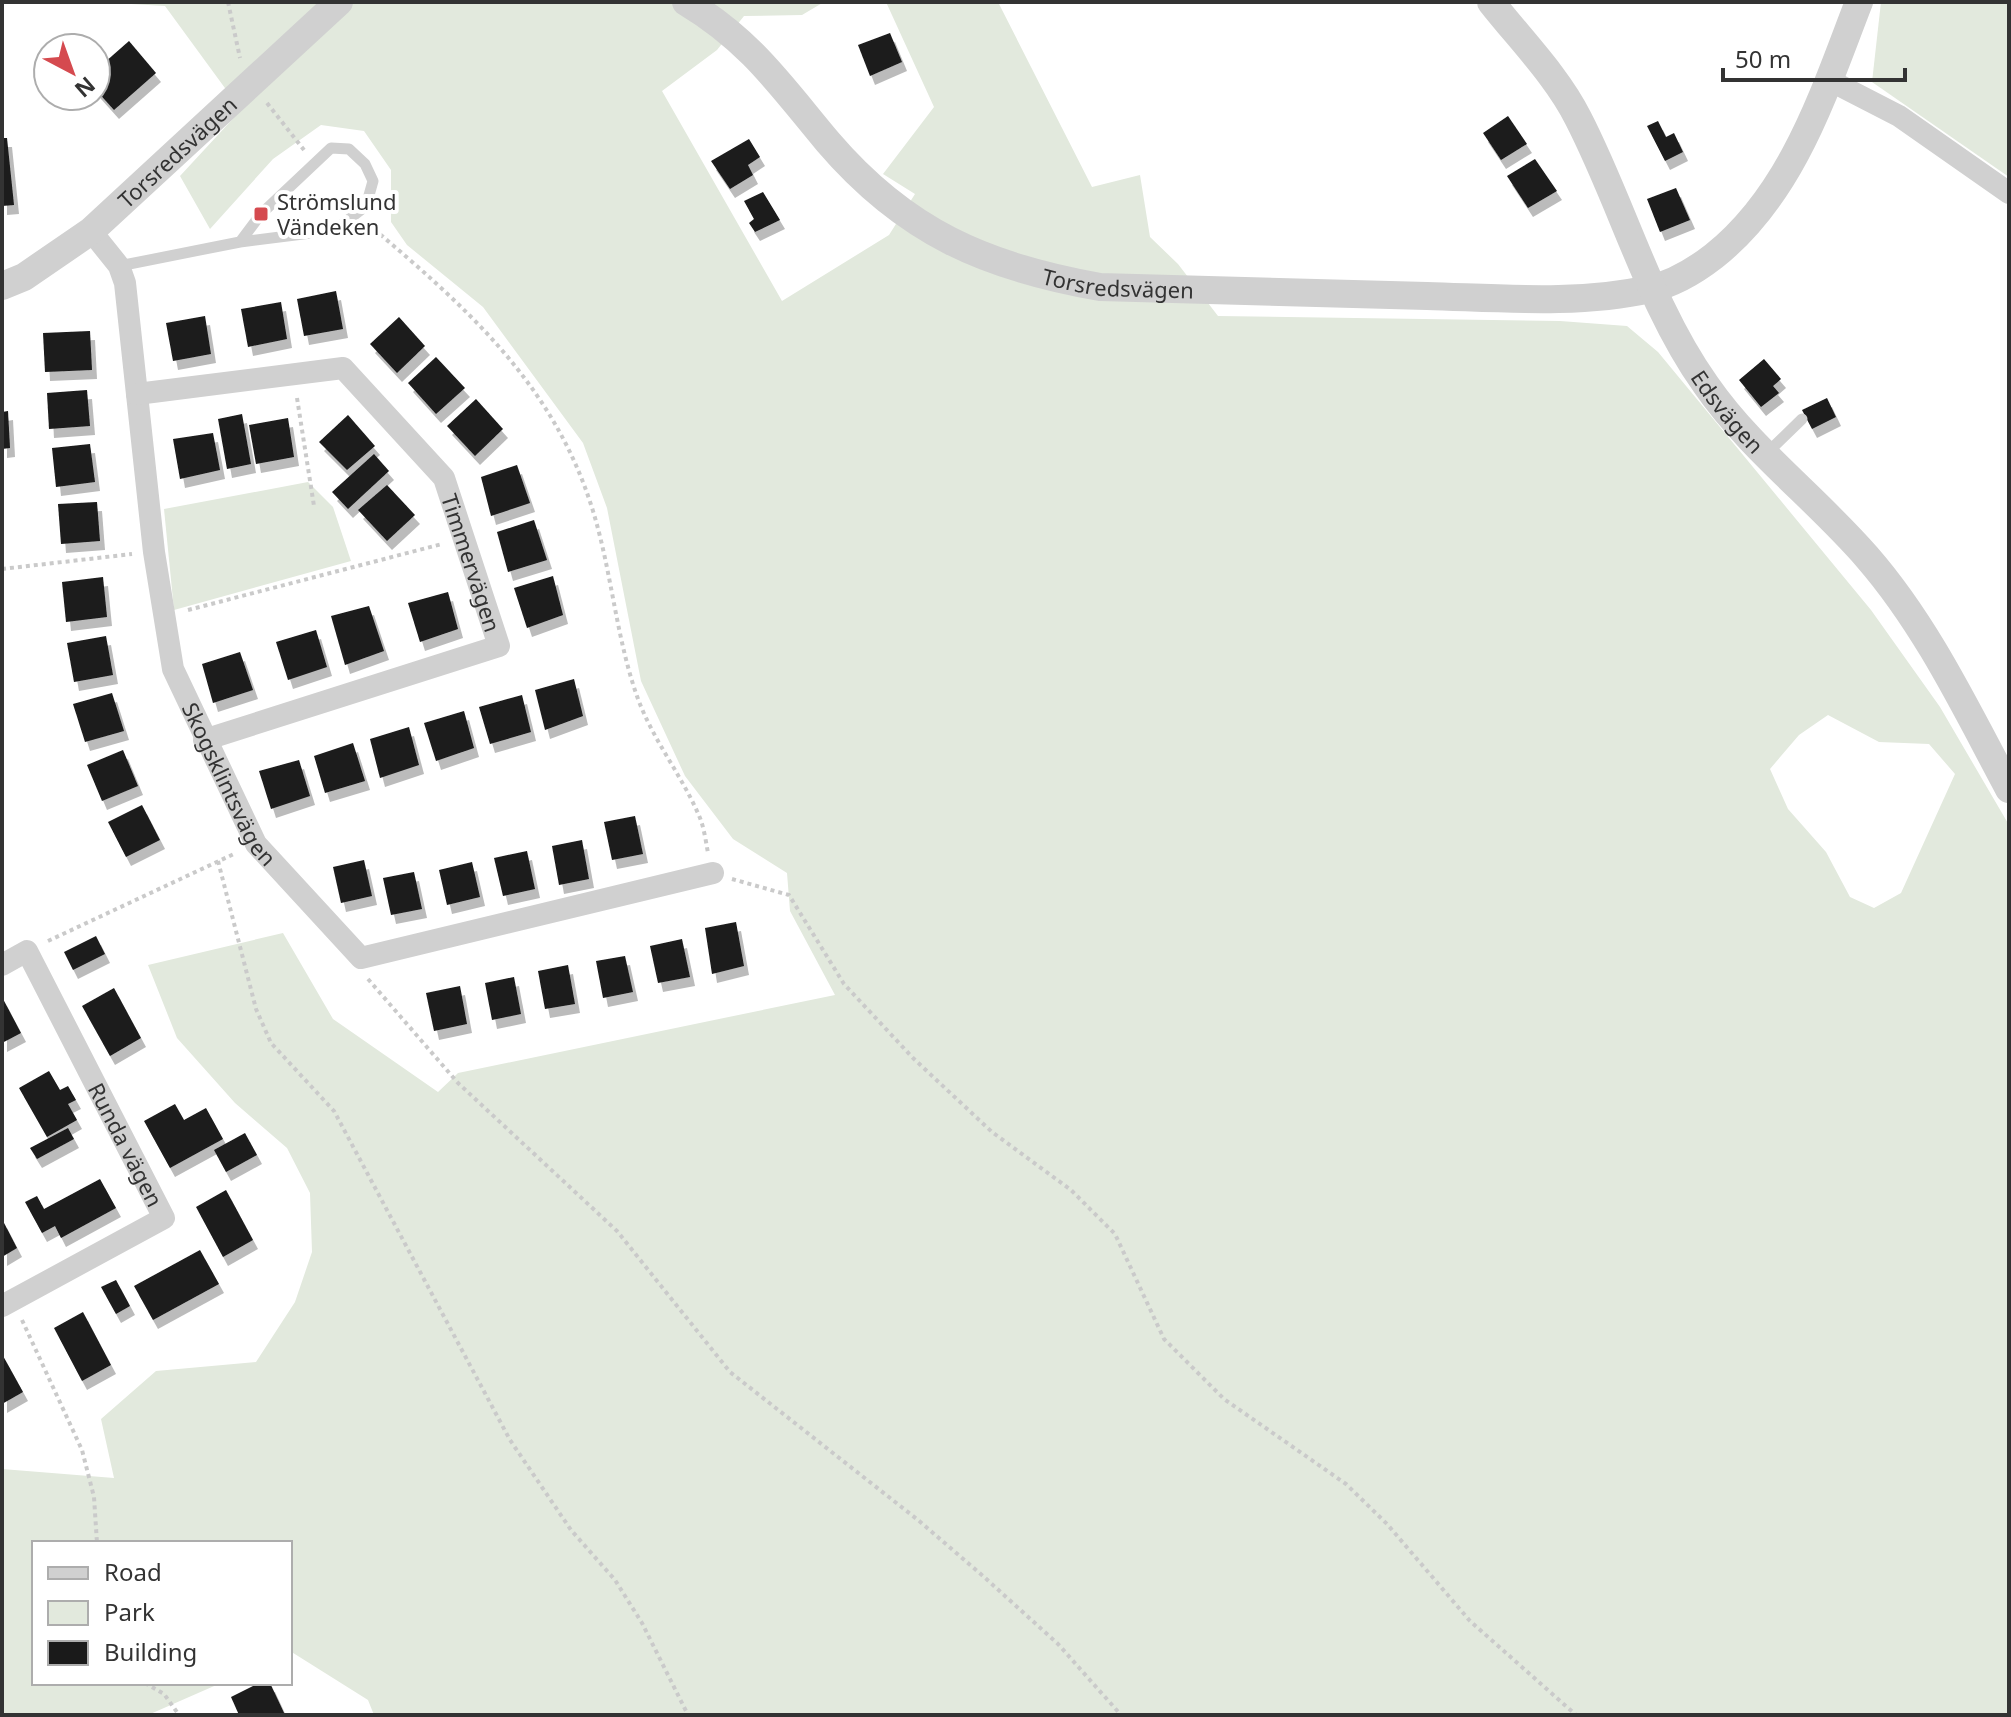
<svg xmlns="http://www.w3.org/2000/svg" width="2011" height="1717" viewBox="0 0 2011 1717" font-family="'Noto Sans',sans-serif">
  <style>
    .green { fill: #e2e9dd; fill-rule: evenodd }
    .building { fill: #1a1a1a; filter: url(#shadow) }
    .lines { fill: none; stroke-linecap: round; stroke-linejoin: round }
    .path { stroke: #cacaca; stroke-width: 4; stroke-dasharray: 4 4; stroke-linecap: butt }
    .service { stroke: #d0d0d0; stroke-width: 11 }
    .minor { stroke: #d0d0d0; stroke-width: 22 }
    .tertiary { stroke: #d0d0d0; stroke-width: 28 }
    .poi-dot { fill: #d54a4f; stroke: #fff; stroke-width: 3 }
    .labels { text-anchor: middle; dominant-baseline: central; stroke-width: 8; stroke-linejoin: round; paint-order: stroke }
    .street-label { font-size: 22px; fill: #333; stroke: #fff }
    .poi-label { font-size: 22px; fill: #333; stroke: #fff; text-anchor: start }
  </style>
  <defs>
    <filter id="shadow"><feDropShadow dx="5" dy="9" stdDeviation="0" flood-color="#0004"/></filter>
  </defs>
  <rect width="100%" height="100%" fill="#fff"/>
  <g class="green">
    <path d="M97,2H824L802,15L744,16L717,50L662,91L782,301L889,235L915,194L883,174L934,107L886,2H998L1092,187L1140,175L1150,237L1178,264L1218,316L1560,321L1627,326L1658,352L1871,610L1940,707L2009,825V1715H374L368,1700L290,1651V1543H34V1683H221L148,1715H2V1469L114,1478L101,1419L156,1371L256,1362L295,1302L312,1252L310,1193L287,1148L235,1103L177,1038L148,965L283,933L333,1019L438,1092L458,1073L835,995L790,911L787,873L733,839L685,776L641,681L607,508L583,443L483,307L407,245L391,222V170L364,131L321,125L273,159L210,229L180,176L241,110L165,6ZM1828,715L1879,742L1929,744L1955,774L1901,893L1874,908L1850,897L1826,852L1788,809L1770,769L1799,735Z"/>
    <polygon points="1881,2 2009,2 2009,177 1872,82"/>
    <polygon points="308,482 333,507 351,561 174,610 164,509"/>
  </g>
  <g class="building">
    <polygon points="890,33 902,62 870,76 858,45"/>
    <polygon points="129,41 156,73 114,110 96,90 96,70"/>
    <polygon points="1508,116 1527,144 1501,160 1483,133"/>
    <polygon points="1658,121 1666,137 1674,133 1683,152 1665,161 1647,126"/>
    <polygon points="2,138 7,138 14,205 2,206"/>
    <polygon points="749,139 760,157 748,165 753,175 730,189 711,161"/>
    <polygon points="1535,159 1557,191 1528,208 1507,176"/>
    <polygon points="1676,188 1690,220 1660,232 1647,199"/>
    <polygon points="763,192 780,220 755,232 749,223 754,219 744,201"/>
    <polygon points="336,291 343,329 304,336 297,299"/>
    <polygon points="281,302 287,339 248,347 241,309"/>
    <polygon points="205,316 211,354 173,361 166,323"/>
    <polygon points="399,317 425,346 397,373 370,344"/>
    <polygon points="90,331 92,370 45,372 43,333"/>
    <polygon points="436,357 465,388 436,414 408,383"/>
    <polygon points="1764,359 1781,379 1773,386 1779,393 1761,407 1739,380"/>
    <polygon points="87,390 90,426 49,429 47,393"/>
    <polygon points="1827,398 1836,417 1812,429 1802,410"/>
    <polygon points="476,399 503,429 475,456 447,426"/>
    <polygon points="8,411 10,448 2,449 2,412"/>
    <polygon points="242,414 251,464 227,469 218,419"/>
    <polygon points="348,415 375,446 347,470 319,442"/>
    <polygon points="288,418 294,457 256,464 249,425"/>
    <polygon points="213,433 220,470 180,479 173,439"/>
    <polygon points="90,444 95,482 56,487 52,448"/>
    <polygon points="374,454 389,471 348,509 332,492"/>
    <polygon points="517,465 530,503 491,516 481,477"/>
    <polygon points="387,485 415,515 387,541 358,510"/>
    <polygon points="97,502 100,541 61,544 58,504"/>
    <polygon points="534,520 547,560 508,572 497,532"/>
    <polygon points="553,576 563,615 527,628 514,588"/>
    <polygon points="103,577 107,617 66,622 62,582"/>
    <polygon points="448,592 458,629 420,642 408,603"/>
    <polygon points="369,606 384,651 345,665 331,616"/>
    <polygon points="316,630 327,667 288,680 276,642"/>
    <polygon points="106,636 113,675 74,682 67,643"/>
    <polygon points="240,652 253,690 213,703 202,664"/>
    <polygon points="574,679 583,716 545,730 535,690"/>
    <polygon points="112,693 124,731 85,742 73,704"/>
    <polygon points="522,695 531,732 490,744 479,707"/>
    <polygon points="464,711 474,748 436,761 424,723"/>
    <polygon points="409,727 419,765 380,778 370,739"/>
    <polygon points="353,743 365,781 325,793 314,756"/>
    <polygon points="123,750 138,786 102,801 87,765"/>
    <polygon points="299,760 310,796 271,809 259,771"/>
    <polygon points="142,805 160,840 126,857 108,822"/>
    <polygon points="635,816 643,854 612,860 604,822"/>
    <polygon points="582,840 589,879 559,885 552,846"/>
    <polygon points="527,851 535,889 503,896 494,858"/>
    <polygon points="364,860 372,896 341,903 333,867"/>
    <polygon points="472,862 480,897 447,905 439,870"/>
    <polygon points="414,872 422,909 391,915 383,878"/>
    <polygon points="736,922 744,966 712,974 705,928"/>
    <polygon points="96,936 105,954 73,970 64,952"/>
    <polygon points="682,939 690,977 658,983 650,946"/>
    <polygon points="625,956 633,992 603,998 596,961"/>
    <polygon points="568,965 575,1004 545,1009 538,971"/>
    <polygon points="514,977 521,1014 492,1020 485,983"/>
    <polygon points="460,986 467,1024 434,1031 426,993"/>
    <polygon points="114,988 141,1038 110,1056 82,1006"/>
    <polygon points="2,997 21,1033 2,1043"/>
    <polygon points="49,1071 60,1090 68,1086 76,1100 68,1104 77,1120 47,1137 19,1088"/>
    <polygon points="175,1104 184,1120 206,1108 223,1139 170,1168 144,1121"/>
    <polygon points="68,1128 74,1139 37,1159 30,1148"/>
    <polygon points="245,1133 257,1155 226,1172 214,1150"/>
    <polygon points="100,1179 116,1208 61,1238 55,1226 42,1233 25,1202 37,1196 44,1209"/>
    <polygon points="226,1190 253,1240 223,1257 196,1207"/>
    <polygon points="2,1219 17,1248 2,1257"/>
    <polygon points="200,1250 219,1284 153,1320 134,1286"/>
    <polygon points="116,1280 130,1306 116,1314 101,1287"/>
    <polygon points="83,1312 111,1365 82,1381 54,1328"/>
    <polygon points="2,1354 23,1392 2,1404"/>
    <polygon points="259,1683 270,1683 285,1715 239,1715 231,1697"/>
  </g>
  <g class="lines">
    <g class="path">
      <polyline points="228,2 240,58"/>
      <polyline points="267,103 304,150"/>
      <path d="M368,224C466,307 554,384 593,511C612,573 616,638 638,699C654,742 683,777 700,818C704,828 706,842 708,853"/>
      <polyline points="297,398 314,506"/>
      <polyline points="2,569 132,554"/>
      <polyline points="188,610 442,544"/>
      <polyline points="218,861 256,1009 271,1043 334,1111 510,1440 571,1530 615,1580 642,1623 688,1715"/>
      <polyline points="732,879 789,895 844,984 913,1058 992,1132 1071,1190 1115,1234 1164,1339 1224,1399 1346,1484 1387,1524 1470,1621 1576,1715"/>
      <polyline points="48,941 236,853"/>
      <polyline points="368,979 458,1083 617,1231 730,1372 918,1520 983,1576 1058,1644 1121,1715"/>
      <polyline points="22,1320 82,1450 94,1497 97,1543"/>
      <polyline points="145,1683 164,1694 179,1715"/>
    </g>
    <g class="service">
      <polyline points="119,266 240,242 335,230 366,206 373,181 365,164 349,149 331,148 261,214 240,242"/>
      <polyline points="1766,454 1802,419"/>
    </g>
    <g class="minor">
      <polyline points="1829,80 1899,116 2009,193"/>
      <path id="s1" d="M91,231L119,266L125,283L154,552L173,669L256,844L361,958L713,873"/>
      <path id="s2" d="M137,394L343,368L444,478L499,646L204,740"/>
      <path id="s3" d="M2,965L27,951L164,1218L2,1306"/>
    </g>
    <g class="tertiary">
      <path id="s4" d="M686,2C751,41 781,86 828,142C905,232 986,267 1100,287C1209,290 1318,293 1427,296C1500,298 1578,305 1650,289C1672,284 1696,270 1714,256C1793,193 1824,92 1859,2"/>
      <path id="s5" d="M1491,2C1520,39 1557,76 1578,118C1623,205 1649,305 1706,385C1751,450 1816,498 1867,557C1927,626 1966,709 2009,789"/>
      <path id="s6" d="M2,286L24,277L91,231L339,2"/>
    </g>
  </g>
  <rect class="poi-dot" x="253" y="206" width="16" height="16" rx="4"/>
  <g class="labels">
    <g class="street-label">
      <text stroke="none"><textPath href="#s6" startOffset="222">Torsredsvägen</textPath></text>
      <text stroke="none"><textPath href="#s4" startOffset="534">Torsredsvägen</textPath></text>
      <text stroke="none"><textPath href="#s5" startOffset="476">Edsvägen</textPath></text>
      <text stroke="none"><textPath href="#s2" startOffset="446">Timmervägen</textPath></text>
      <text stroke="none"><textPath href="#s1" startOffset="580">Skogsklintsvägen</textPath></text>
      <text stroke="none"><textPath href="#s3" startOffset="246">Runda vägen</textPath></text>
    </g>
    <g class="poi-label">
      <text x="277" y="201">Strömslund<tspan x="277" dy="25">Vändeken</tspan></text>
    </g>
  </g>
  <rect width="2011" height="1717" fill="none" stroke="#333333" stroke-width="8"/>
  <rect x="32" y="1541" width="260" height="144" fill="#ffffff" stroke="#adadad" stroke-width="2"/>
  <rect x="48" y="1567" width="40" height="12" fill="#d0d0d0" stroke="#adadad" stroke-width="2"/>
  <text x="104" y="1581" font-size="24" fill="#333333">Road</text>
  <rect x="48" y="1601" width="40" height="24" fill="#e2e9dd" stroke="#adadad" stroke-width="2"/>
  <text x="104" y="1621" font-size="24" fill="#333333">Park</text>
  <rect x="48" y="1641" width="40" height="24" fill="#1a1a1a" stroke="#adadad" stroke-width="2"/>
  <text x="104" y="1661" font-size="24" fill="#333333">Building</text>
  <g transform="translate(72 72) rotate(139)"><circle r="38" fill="#ffffff" stroke="#adadad" stroke-width="2"/>
  <path d="M0-6L14 30L0 20L-14 30Z" fill="#d54a4f"/>
  <text y="-12" font-size="22" font-weight="bold" text-anchor="middle" fill="#333333">N</text>
  </g>
  <path d="M1723 68v12h182v-12" fill="none" stroke="#333333" stroke-width="4"/>
  <text x="1735" y="68" font-size="24" fill="#333333" stroke="#ffffff" stroke-width="6" paint-order="stroke">50 m</text>
</svg>
